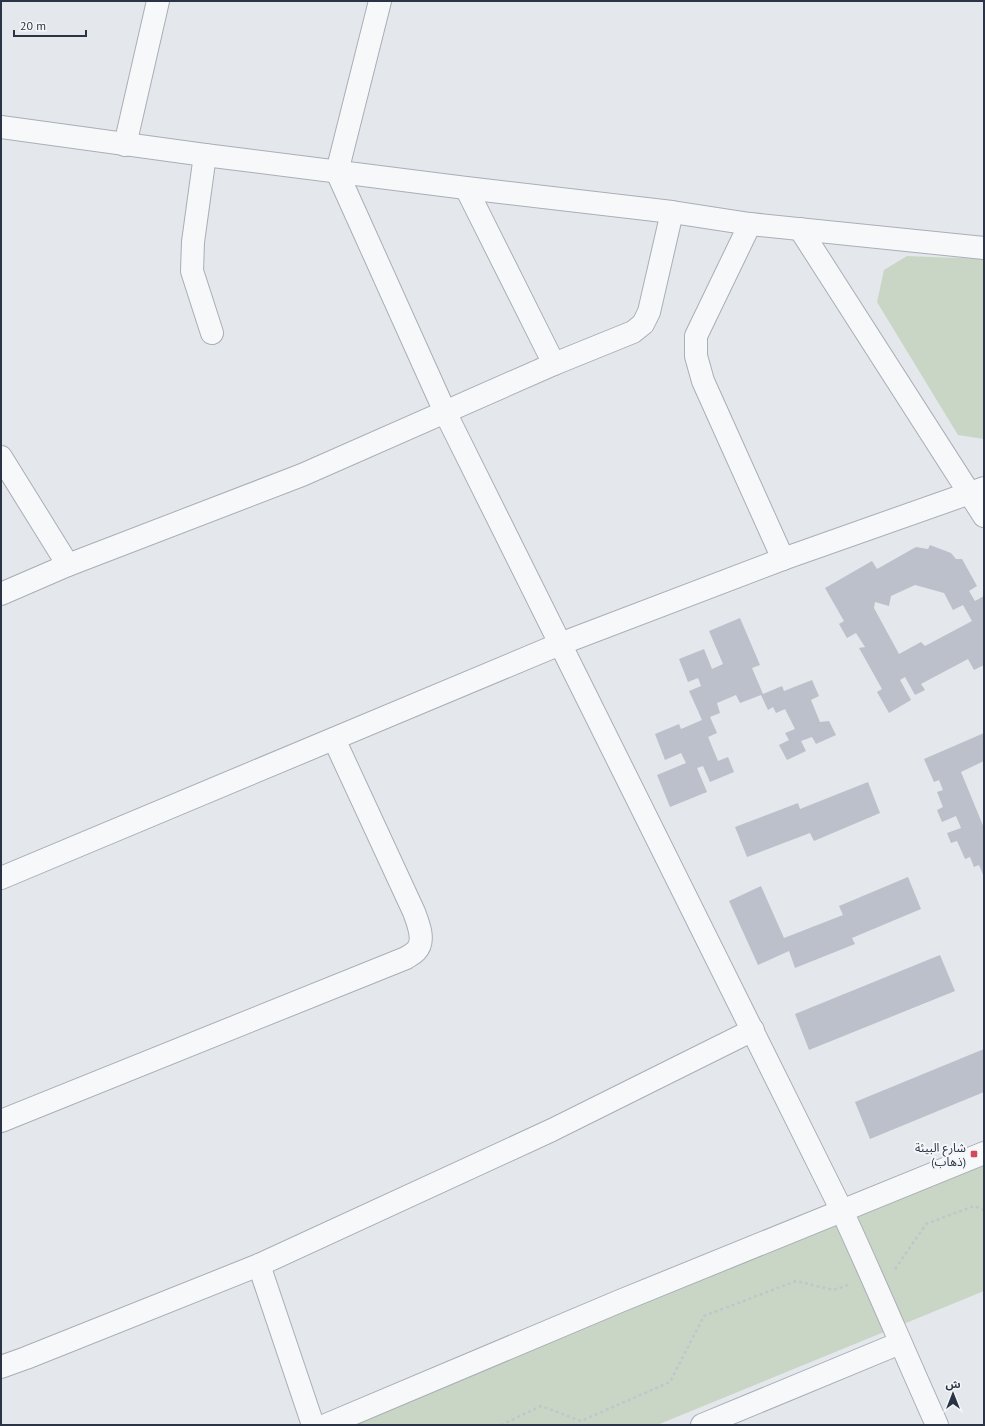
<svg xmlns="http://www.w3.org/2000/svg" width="985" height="1426" viewBox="0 0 985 1426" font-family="'PT Sans','Noto Sans Arabic',sans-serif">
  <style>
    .green { fill: #c9d6c5 }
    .building { fill: #bbc0ca; fill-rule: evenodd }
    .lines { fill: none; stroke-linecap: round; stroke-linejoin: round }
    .minor-casing { stroke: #a9aeb7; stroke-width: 24 }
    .path { stroke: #c2c5cb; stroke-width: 2.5; stroke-dasharray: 3 3; stroke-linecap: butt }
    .minor { stroke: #f7f8fa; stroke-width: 22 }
    .poi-dot { fill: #d1495b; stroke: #f4f6f9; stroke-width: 1.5 }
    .labels { text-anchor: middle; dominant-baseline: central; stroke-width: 4; stroke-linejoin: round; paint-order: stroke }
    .poi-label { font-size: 12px; fill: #2b3445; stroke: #f4f6f9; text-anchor: end }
  </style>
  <rect width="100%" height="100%" fill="#e4e7ec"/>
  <g class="green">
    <polygon points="907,256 984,259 984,439 958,435 877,302 884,270"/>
    <polygon points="984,1160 984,1291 657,1425 327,1425"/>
  </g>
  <g class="building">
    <path d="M930,545L951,553L956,559H962L977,586L969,591L975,601L984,596V665L974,670L968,659L921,684L925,690L915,695L905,677L900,680L911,700L889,713L877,692L882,689L859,648L865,647L856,633L847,638L839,624L844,621L825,588L872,561L877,569L916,547L928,549ZM915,585L944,593L953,610L963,605L972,621L925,646L921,642L899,654L874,608L875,602L889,606L891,596Z"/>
    <polygon points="740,618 760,665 752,668 763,694 782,686 784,691 812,680 819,696 811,700 820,722 829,721 836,735 816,744 812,737 801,741 806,751 787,760 779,745 789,740 785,733 795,729 785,709 776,713 773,707 768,710 761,695 740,703 736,695 717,703 720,713 710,717 717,733 708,737 718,761 728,757 734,772 710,782 703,766 697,768 707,792 670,807 657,775 686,763 681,753 665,760 655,734 679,724 681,729 702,720 689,691 701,686 698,678 688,682 679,659 704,649 712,669 723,664 709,631"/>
    <polygon points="984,733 984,761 961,772 984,828 984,877 979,865 974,867 970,857 965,859 957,841 951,843 947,833 961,828 956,816 942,822 937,810 943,807 937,792 943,790 939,780 934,782 924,759"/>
    <polygon points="868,782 880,813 814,841 810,833 747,857 735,827 798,803 800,809"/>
    <polygon points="908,877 921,909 852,938 855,944 795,968 789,951 758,965 729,901 761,886 784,938 843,915 839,906"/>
    <polygon points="940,955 955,991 809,1050 795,1014"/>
    <polygon points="984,1049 984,1092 870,1139 855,1102"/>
  </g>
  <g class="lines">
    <g class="minor-casing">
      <g id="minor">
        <path d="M380,1L337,172L445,412L842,1211C875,1282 905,1354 937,1425"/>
        <polyline points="1,127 205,155 466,188 672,212 750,224 984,248"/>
        <polyline points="125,145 158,1"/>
        <polyline points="205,155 193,242 192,271 212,333"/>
        <polyline points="466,188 554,364"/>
        <polyline points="750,224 696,336 696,356 703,381 783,559"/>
        <polyline points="800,229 984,516"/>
        <polyline points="1,457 68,565"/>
        <polyline points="1,594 68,565 302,475 554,364 633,332 643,324 649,312 672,212"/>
        <polyline points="1,878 560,644 783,559 984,488"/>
        <path d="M1,1121L406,958C409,956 413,954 416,951C426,941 418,923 414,912L334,739"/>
        <polyline points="259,1265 313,1425"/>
        <polyline points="1,1367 26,1358 259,1265 552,1130 753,1030"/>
        <polyline points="326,1425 620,1301 984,1153"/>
        <polyline points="702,1425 900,1343"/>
      </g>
    </g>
    <g class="path">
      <polyline points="895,1269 926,1224 974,1206 984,1210"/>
      <polyline points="501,1425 541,1406 581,1421 670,1382 704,1316 796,1281 833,1290 851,1284"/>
    </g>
    <use href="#minor" class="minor"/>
  </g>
  <rect class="poi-dot" x="970" y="1150" width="8" height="8" rx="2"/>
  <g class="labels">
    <g class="poi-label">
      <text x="966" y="1147">شارع البيئة<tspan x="966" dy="14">(ذهاب)</tspan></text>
    </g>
  </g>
  <rect width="985" height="1426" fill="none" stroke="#2b3445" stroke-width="4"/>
  <g transform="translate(953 1394)" stroke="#f4f6f9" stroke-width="3" paint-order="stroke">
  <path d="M0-3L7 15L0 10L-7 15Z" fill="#2b3445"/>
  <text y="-6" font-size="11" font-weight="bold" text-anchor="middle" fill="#2b3445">ش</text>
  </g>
  <path d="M14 30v6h72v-6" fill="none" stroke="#2b3445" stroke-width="2"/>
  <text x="20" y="30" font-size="12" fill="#2b3445" stroke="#f4f6f9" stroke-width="3" paint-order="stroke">20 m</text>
</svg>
